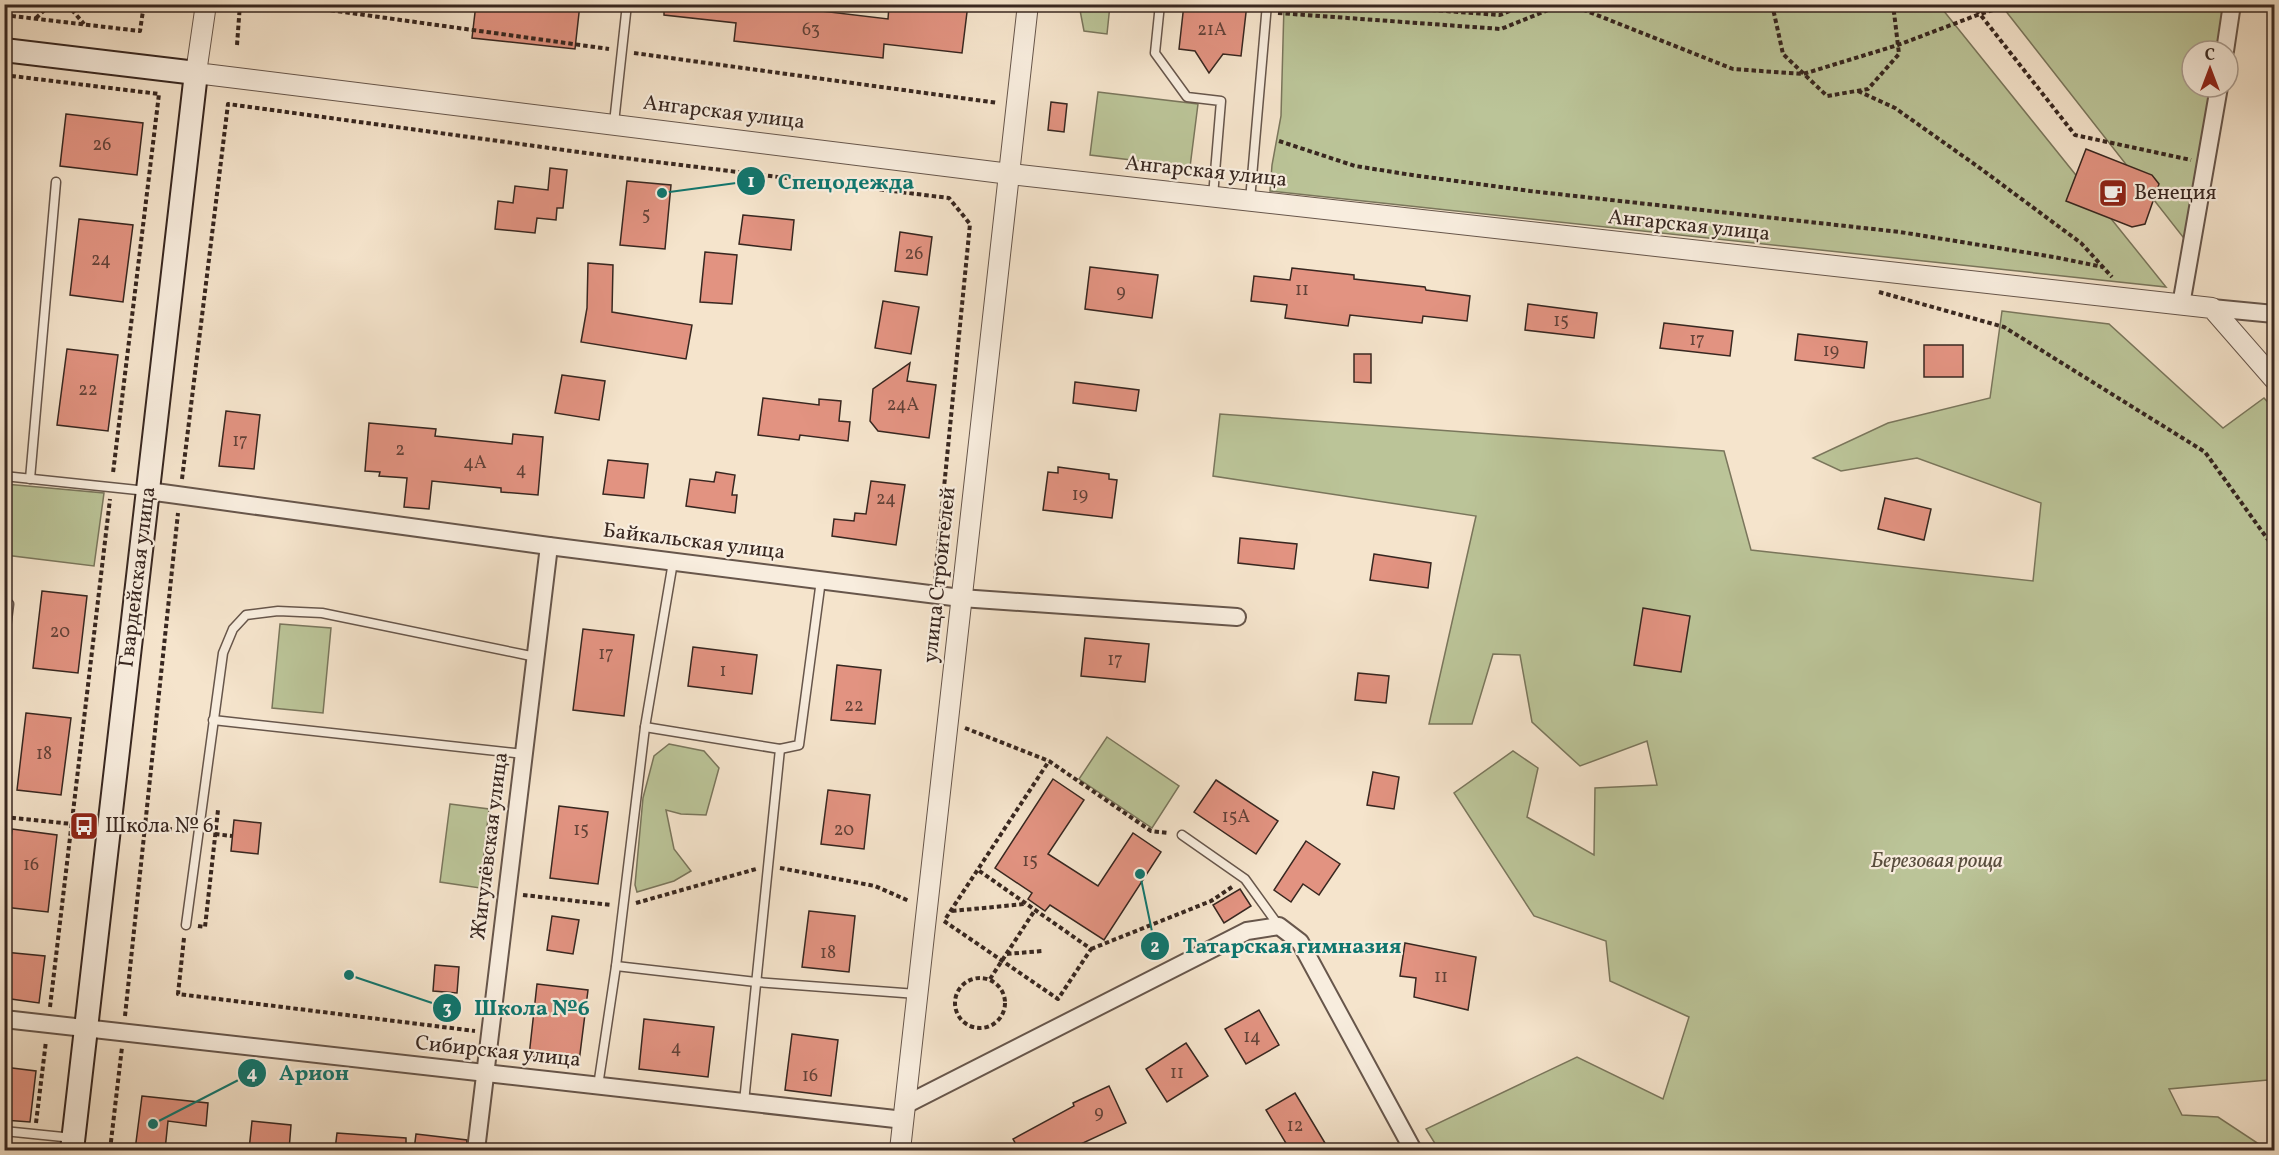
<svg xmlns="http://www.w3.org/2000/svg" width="2279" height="1155" viewBox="0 0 2279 1155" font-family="Vollkorn,serif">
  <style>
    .green { fill: #bbc498; stroke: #7a765c; stroke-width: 1.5 }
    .building { fill: #e29381; stroke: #382720; stroke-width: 1.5 }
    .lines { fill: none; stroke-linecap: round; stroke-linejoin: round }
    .service-casing { stroke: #67564b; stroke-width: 11 }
    .minor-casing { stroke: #67564b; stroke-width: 20 }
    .tertiary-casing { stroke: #67564b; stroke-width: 22 }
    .secondary-casing { stroke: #382720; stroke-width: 26 }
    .path { stroke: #382720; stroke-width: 4; stroke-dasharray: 4.5 3; stroke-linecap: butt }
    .service { stroke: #f8edde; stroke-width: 8 }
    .minor { stroke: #f8edde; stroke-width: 16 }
    .tertiary { stroke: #f8edde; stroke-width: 20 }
    .secondary { stroke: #f8edde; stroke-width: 22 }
    .labels { text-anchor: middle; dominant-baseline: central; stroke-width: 4.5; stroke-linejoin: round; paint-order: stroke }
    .number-label { font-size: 18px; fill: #624238 }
    .street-label { font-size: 21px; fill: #382720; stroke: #f8edde }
    .poi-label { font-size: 21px; fill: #382720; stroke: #f8edde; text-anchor: start }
    .park-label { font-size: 21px; font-style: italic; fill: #594e3e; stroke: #f8edde }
    .leader { fill: none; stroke: #0f766e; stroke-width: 2 }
    .callout-dot { fill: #0f766e; stroke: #f8edde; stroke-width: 2 }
    .mark-label { font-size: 18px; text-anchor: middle; font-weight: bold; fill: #fff }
    .callout-label { font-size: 22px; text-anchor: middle; font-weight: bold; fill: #0f766e; stroke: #f8edde; stroke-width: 4.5; stroke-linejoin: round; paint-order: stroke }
  </style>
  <rect width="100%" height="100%" fill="#f5e4cc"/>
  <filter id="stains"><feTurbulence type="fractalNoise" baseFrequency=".00333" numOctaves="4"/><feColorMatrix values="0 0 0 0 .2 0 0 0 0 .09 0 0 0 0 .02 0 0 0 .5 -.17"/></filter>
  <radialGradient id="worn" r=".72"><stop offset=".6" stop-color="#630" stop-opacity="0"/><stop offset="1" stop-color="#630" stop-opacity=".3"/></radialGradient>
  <g class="green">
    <polygon points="1079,5 1110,5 1107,34 1084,31"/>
    <polygon points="1284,5 1939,5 2166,287 1270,191 1272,165 1281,116"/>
    <polygon points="2001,5 2224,5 2218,51 2192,51 2192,87 2213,87 2190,246"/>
    <polygon points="1098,92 1198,104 1190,167 1090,155"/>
    <polygon points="2002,311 2109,324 2223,428 2264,398 2274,409 2274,1083 2268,1080 2169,1089 2182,1115 2218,1117 2268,1150 1439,1150 1426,1129 1577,1057 1663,1099 1689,1017 1610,981 1606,941 1534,916 1454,793 1513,751 1538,768 1527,817 1594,855 1595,788 1657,785 1647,741 1580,766 1532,722 1520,655 1493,654 1472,724 1429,724 1476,516 1213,476 1220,414 1724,451 1751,550 2033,581 2041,503 1917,458 1841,471 1813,458 1888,423 1990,398"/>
    <polygon points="5,484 104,493 94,566 5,555"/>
    <polygon points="280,624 331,628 323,713 272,708"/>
    <polygon points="1107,737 1179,786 1152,828 1079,779"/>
    <polygon points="669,744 704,751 719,768 706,815 681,814 666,810 674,849 691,871 674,881 637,892 635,885 643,798 654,756"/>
    <polygon points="450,804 489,809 480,888 440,882"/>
  </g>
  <g class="building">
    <polygon points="476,4 580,4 575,49 472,38"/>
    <polygon points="664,4 761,4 888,19 889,6 928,11 929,4 968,4 962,53 884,44 883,58 734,41 736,23 664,15"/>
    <polygon points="1184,4 1247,4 1241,56 1223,54 1209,73 1195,51 1179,49"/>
    <polygon points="1051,102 1067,104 1064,132 1048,130"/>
    <polygon points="66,114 143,123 137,175 60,166"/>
    <polygon points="2086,149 2152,175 2159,184 2145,224 2132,227 2066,201"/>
    <polygon points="550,168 567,170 563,208 557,208 556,220 537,218 535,233 495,229 498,201 513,203 515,186 548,190"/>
    <polygon points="627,181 671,185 665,249 620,245"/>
    <polygon points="743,215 794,220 791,250 739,244"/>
    <polygon points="79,219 133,225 123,302 70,295"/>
    <polygon points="900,232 932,237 927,275 895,271"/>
    <polygon points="705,252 737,255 732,304 700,302"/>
    <polygon points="588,263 613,265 612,312 692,325 686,359 581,342 587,308"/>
    <polygon points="1090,267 1158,275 1152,318 1085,309"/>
    <polygon points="1292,268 1354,275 1354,279 1425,287 1426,290 1470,296 1467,321 1423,316 1422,323 1350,315 1348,326 1285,318 1287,305 1251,301 1254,276 1290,280"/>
    <polygon points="883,301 919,307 911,354 875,348"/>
    <polygon points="1528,304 1597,313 1594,338 1525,330"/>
    <polygon points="1664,323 1733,331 1730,356 1660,348"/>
    <polygon points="1798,334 1867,342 1864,368 1795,360"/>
    <rect x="1924" y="345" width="39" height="32"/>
    <polygon points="67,349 118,355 108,431 57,425"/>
    <polygon points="1354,354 1371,354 1371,383 1354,382"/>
    <polygon points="910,363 907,381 936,385 929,438 878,431 870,421 873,389"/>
    <polygon points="562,375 605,381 599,420 555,413"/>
    <polygon points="1075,382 1139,390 1136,411 1073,403"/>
    <polygon points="763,398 819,405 819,399 841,401 839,421 850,422 848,441 800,435 799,440 758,435"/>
    <polygon points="226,411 260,415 254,469 219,466"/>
    <polygon points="369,423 436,429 435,436 512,444 513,434 543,437 538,495 501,492 501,488 432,481 429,509 404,507 407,478 379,476 380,472 365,471"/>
    <polygon points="608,460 648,464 644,498 603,494"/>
    <polygon points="1058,467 1109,474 1109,479 1117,480 1112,518 1043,510 1048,472 1058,473"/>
    <polygon points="716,472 735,475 732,495 737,495 735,513 686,506 690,479 714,482"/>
    <polygon points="871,481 905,485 896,545 832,536 834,519 854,521 855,513 866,514"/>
    <polygon points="1885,498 1931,509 1924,540 1878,529"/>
    <polygon points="1240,538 1297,544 1294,569 1238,563"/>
    <polygon points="1374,554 1431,563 1428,588 1370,580"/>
    <polygon points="42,591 87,596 78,673 33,668"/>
    <polygon points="1643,608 1690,616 1681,672 1634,665"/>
    <polygon points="583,629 634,635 624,716 573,710"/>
    <polygon points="1085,638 1149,644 1145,682 1081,676"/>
    <polygon points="693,647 757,655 752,694 688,686"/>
    <polygon points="837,665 881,670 875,724 831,720"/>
    <polygon points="1358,673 1389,676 1386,703 1355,700"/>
    <polygon points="26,713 71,718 61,795 17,790"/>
    <polygon points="1373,772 1399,777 1394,809 1367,805"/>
    <polygon points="1053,779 1084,800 1048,854 1098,886 1133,833 1161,852 1104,940 1050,905 1045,911 1028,899 1032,893 995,868"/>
    <polygon points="1216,780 1278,821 1256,854 1194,812"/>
    <polygon points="828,790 870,795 864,849 821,844"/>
    <polygon points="559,806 608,812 598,884 550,878"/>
    <polygon points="234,820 261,823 258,854 231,851"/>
    <polygon points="12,829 57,835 48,912 4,907"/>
    <polygon points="1306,841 1340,864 1319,895 1303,884 1291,902 1274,890"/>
    <polygon points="1240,889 1251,906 1224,923 1213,905"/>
    <polygon points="809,911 855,916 849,972 802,967"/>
    <polygon points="552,916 579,920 573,954 547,950"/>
    <polygon points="1405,943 1476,957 1468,1010 1414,997 1416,978 1400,976"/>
    <polygon points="4,952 45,956 39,1003 4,998"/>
    <polygon points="435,965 459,967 457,993 433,991"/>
    <polygon points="537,984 588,990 579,1062 529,1056"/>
    <polygon points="1259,1010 1279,1045 1246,1064 1225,1029"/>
    <polygon points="644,1019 714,1027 708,1077 639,1069"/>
    <polygon points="792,1034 838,1040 831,1096 785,1090"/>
    <polygon points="1186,1043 1208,1076 1167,1102 1146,1069"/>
    <polygon points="4,1067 36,1071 30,1122 4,1120"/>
    <polygon points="1109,1086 1126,1123 1068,1150 1019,1150 1013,1139 1074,1106 1073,1103"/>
    <polygon points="1295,1093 1325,1143 1311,1150 1290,1150 1266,1110"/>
    <polygon points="142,1096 208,1103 206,1126 168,1121 165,1150 135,1150"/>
    <polygon points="252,1121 291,1125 289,1150 249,1150"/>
    <polygon points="337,1133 406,1138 406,1150 335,1150"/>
    <polygon points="416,1134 467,1140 466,1150 414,1150"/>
  </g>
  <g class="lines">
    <g class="service-casing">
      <g id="service">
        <polyline points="1160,4 1155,53 1187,97 1221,101 1213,196"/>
        <polyline points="614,123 627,4"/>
        <polyline points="1250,200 1267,4"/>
        <polyline points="4,476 147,491"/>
        <polyline points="30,479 56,182"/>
        <polyline points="4,603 9,604 4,644"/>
        <polyline points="213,720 524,754"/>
        <polyline points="645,727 780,749 744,1102"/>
        <polyline points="780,749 799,745 821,580"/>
        <polyline points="1182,835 1245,879 1279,926"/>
        <polyline points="186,925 223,653 233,629 246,615 278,611 322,613 536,657"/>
        <polyline points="616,966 756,982 917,994"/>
        <polyline points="598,1086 616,966 645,727 673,562"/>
        <polyline points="4,1131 73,1138"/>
      </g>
    </g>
    <g class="minor-casing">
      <g id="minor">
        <polyline points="2225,51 2232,4"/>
        <polyline points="2181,305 2219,87"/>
        <polyline points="2212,308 2274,314"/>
        <polyline points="148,491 549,546 961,598 1237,617"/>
        <polyline points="4,1019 904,1120"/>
        <polyline points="905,1105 1247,931 1279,926 1300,942 1413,1150"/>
        <polyline points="476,1150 549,546"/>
      </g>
    </g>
    <g class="tertiary-casing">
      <g id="tertiary">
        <polyline points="206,4 196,73 1010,174 2212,308 2274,379"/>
        <polyline points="900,1150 1028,4"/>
      </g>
    </g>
    <g class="secondary-casing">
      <polyline id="secondary" points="4,50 196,73 72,1150"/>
    </g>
    <g class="path">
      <polyline points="67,4 84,24"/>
      <polyline points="286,4 609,49"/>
      <polyline points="1349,4 1500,15 1526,4"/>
      <polyline points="1569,4 1733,69 1803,74 1898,45 1980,14 2013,4"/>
      <polyline points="1772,4 1783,54 1827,96 1868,89 1899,54 1893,4"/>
      <polyline points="1972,4 2075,135 2191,160"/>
      <polyline points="144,7 177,4"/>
      <polyline points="1278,13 1501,29 1563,4"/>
      <polyline points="4,15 140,31 144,4"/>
      <polyline points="36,18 51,4"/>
      <polyline points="237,45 240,4"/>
      <polyline points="634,53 998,103"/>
      <polyline points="4,75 159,94 113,473"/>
      <polyline points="1858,91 1895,108 1977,166 2081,243 2112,277"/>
      <polyline points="1279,141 1355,166 1412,175 1530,191 1900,232 2054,257 2103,267"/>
      <polyline points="1879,292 2004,327 2205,452 2274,548"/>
      <polyline points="182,479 228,104 608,156 949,198 970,224 935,579"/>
      <polyline points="965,728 1049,761 1151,831 1169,833"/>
      <polyline points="4,817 72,824"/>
      <polyline points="145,826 186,831"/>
      <polyline points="215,834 232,836"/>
      <polyline points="780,868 875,886 909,901"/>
      <polyline points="523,895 611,905"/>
      <polyline points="636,903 756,869"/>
      <polyline points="952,911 1025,904"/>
      <polyline points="946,918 1049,761"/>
      <polyline points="944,921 1058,999 1091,949 978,870"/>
      <polyline points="198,926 205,927 218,810"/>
      <polyline points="184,938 178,994 475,1031"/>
      <polyline points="1091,949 1211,901 1232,887"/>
      <polyline points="1007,954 1042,951"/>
      <circle cx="980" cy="1003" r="25"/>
      <polyline points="990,979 1035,910"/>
      <polyline points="50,1007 110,499"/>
      <polyline points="125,1016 178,513"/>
      <polyline points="36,1123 46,1041"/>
      <polyline points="110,1150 122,1047"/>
    </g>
    <use href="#service" class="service"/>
    <use href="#minor" class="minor"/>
    <use href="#tertiary" class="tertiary"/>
    <use href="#secondary" class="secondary"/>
  </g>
  <defs>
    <g id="cafe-square" transform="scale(1.5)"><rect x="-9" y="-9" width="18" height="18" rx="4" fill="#8f2418" stroke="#f8edde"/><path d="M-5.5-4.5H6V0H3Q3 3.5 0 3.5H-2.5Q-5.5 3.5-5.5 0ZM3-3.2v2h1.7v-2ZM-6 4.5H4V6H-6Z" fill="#fff"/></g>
    <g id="bus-square" transform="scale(1.5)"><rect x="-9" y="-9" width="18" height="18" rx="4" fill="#8f2418" stroke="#f8edde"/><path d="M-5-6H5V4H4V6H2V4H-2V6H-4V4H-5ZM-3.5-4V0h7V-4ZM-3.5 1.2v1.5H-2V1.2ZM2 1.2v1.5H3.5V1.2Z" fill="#fff"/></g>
  </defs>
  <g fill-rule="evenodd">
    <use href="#cafe-square" x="2113" y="193"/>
    <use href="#bus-square" x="84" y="826"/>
  </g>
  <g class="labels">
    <g class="number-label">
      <text x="811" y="30">63</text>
      <text x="1212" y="30">21А</text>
      <text x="102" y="145">26</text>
      <text x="646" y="215">5</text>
      <text x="914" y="254">26</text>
      <text x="101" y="260">24</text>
      <text x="1302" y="290">11</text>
      <text x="1121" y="292">9</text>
      <text x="1561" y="321">15</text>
      <text x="1697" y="340">17</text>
      <text x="1831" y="351">19</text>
      <text x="88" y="390">22</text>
      <text x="903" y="405">24А</text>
      <text x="240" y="441">17</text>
      <text x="400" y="450">2</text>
      <text x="475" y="463">4А</text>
      <text x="521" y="470">4</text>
      <text x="1080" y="495">19</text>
      <text x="886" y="499">24</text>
      <text x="60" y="632">20</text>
      <text x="606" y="654">17</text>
      <text x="1115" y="660">17</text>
      <text x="723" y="671">1</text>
      <text x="854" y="706">22</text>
      <text x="44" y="754">18</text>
      <text x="1236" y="817">15А</text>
      <text x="581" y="830">15</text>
      <text x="844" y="830">20</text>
      <text x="1030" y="861">15</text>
      <text x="31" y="865">16</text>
      <text x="828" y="953">18</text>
      <text x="1441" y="977">11</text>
      <text x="1252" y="1037">14</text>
      <text x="676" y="1048">4</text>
      <text x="1177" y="1073">11</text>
      <text x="810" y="1076">16</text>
      <text x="1099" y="1113">9</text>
      <text x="1295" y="1126">12</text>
    </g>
    <g class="street-label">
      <text transform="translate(724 113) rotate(7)">Ангарская улица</text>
      <text transform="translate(1206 172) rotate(6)">Ангарская улица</text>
      <text transform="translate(1689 226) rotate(6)">Ангарская улица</text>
      <text transform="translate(694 542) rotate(7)">Байкальская улица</text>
      <text transform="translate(940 575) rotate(-84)">улица Строителей</text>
      <text transform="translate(138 577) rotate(-83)">Гвардейская улица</text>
      <text transform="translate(490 846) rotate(-83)">Жигулёвская улица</text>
      <text transform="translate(498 1052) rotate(6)">Сибирская улица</text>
    </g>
    <g class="poi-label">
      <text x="2134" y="193">Венеция</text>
      <text x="105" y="826">Школа № 6</text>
    </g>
    <g class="park-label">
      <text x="1937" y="861">Березовая роща</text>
    </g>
  </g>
  <path class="leader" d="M662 193L751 181M1140 874L1155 946M349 975L447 1008M153 1124L252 1073"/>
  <g class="callout-dot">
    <circle cx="662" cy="193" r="6"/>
    <circle cx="1140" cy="874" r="6"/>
    <circle cx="349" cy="975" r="6"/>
    <circle cx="153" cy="1124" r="6"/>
    <circle cx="751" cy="181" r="15"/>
    <circle cx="1155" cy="946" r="15"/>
    <circle cx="447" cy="1008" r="15"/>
    <circle cx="252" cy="1073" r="15"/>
  </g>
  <g class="mark-label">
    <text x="751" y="187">1</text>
    <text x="1155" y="952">2</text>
    <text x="447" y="1014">3</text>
    <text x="252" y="1079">4</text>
  </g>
  <g class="callout-label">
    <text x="846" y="189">Спецодежда</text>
    <text x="1292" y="953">Татарская гимназия</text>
    <text x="532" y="1015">Школа №6</text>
    <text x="314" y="1080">Арион</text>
  </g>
  <rect width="2279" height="1155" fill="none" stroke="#f5e4cc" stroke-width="24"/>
  <rect x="6" y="6" width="2267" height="1143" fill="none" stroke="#382720" stroke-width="3"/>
  <rect x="12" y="12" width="2255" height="1131" fill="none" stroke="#382720" stroke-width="1.5"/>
  <g transform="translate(2210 69)"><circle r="28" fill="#f8edde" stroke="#ab9e92" stroke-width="1.5"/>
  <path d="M0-4.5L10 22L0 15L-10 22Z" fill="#8f2418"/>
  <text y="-9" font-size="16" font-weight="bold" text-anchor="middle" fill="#382720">С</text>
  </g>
  <rect width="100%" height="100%" filter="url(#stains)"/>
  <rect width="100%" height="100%" fill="url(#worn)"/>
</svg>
